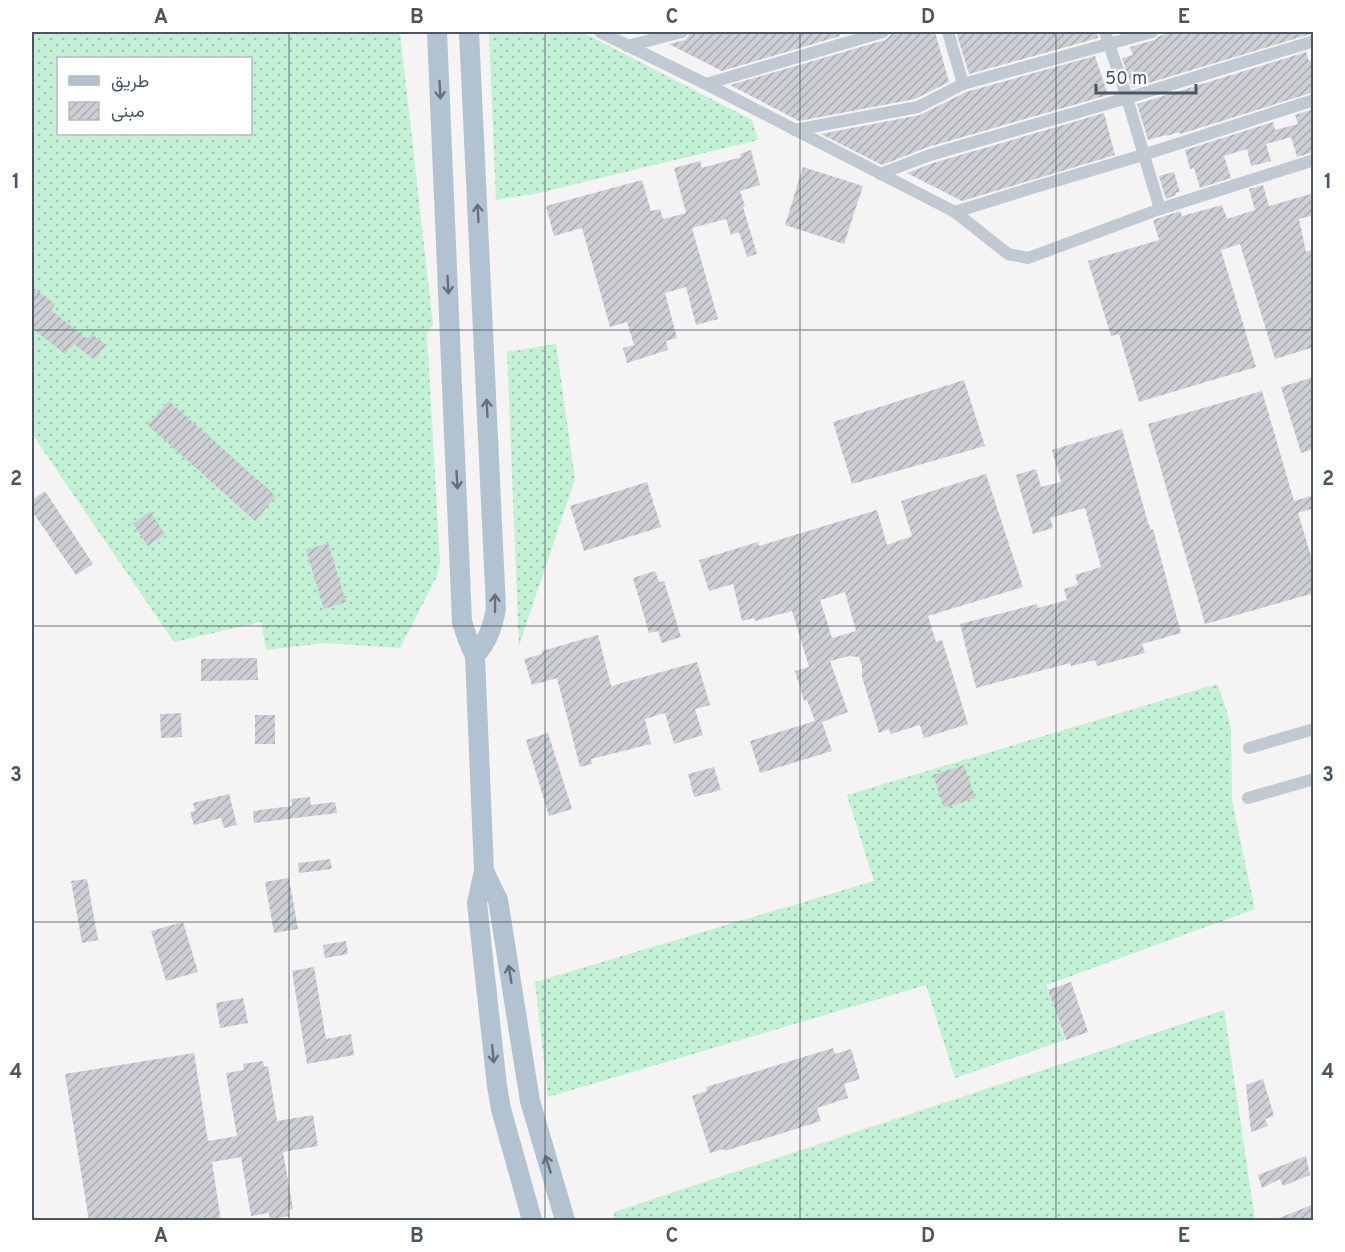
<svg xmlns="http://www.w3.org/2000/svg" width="1345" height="1252" viewBox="0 0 1345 1252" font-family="Overpass,Vazirmatn,sans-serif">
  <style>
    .grass { fill: url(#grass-dots); fill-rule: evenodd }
    .building { fill: url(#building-hatch); fill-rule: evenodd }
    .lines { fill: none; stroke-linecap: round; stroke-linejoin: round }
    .street { stroke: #c1cad2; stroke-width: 12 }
    .primary { stroke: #b3c2d1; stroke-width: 20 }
    .oneway { stroke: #64717d }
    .grid { fill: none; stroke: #4a5661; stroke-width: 1.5; stroke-opacity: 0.55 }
    .neatline { fill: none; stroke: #4a5661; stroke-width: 2 }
    .grid-label { font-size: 20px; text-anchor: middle; font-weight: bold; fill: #4a5661 }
  </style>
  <defs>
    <pattern id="grass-dots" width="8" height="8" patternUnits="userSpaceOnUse" patternTransform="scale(1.5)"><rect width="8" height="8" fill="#c3f1d5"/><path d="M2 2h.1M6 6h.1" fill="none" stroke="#a0c6b0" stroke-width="1.8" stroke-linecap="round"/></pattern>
    <pattern id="building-hatch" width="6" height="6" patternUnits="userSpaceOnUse" patternTransform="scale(1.5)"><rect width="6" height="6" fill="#cdcfd5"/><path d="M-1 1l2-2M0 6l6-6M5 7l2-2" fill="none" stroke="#a8abb0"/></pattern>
  </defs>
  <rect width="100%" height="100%" fill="#f5f3f3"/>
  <g class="grass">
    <path d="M32,32H400L433,325L427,333L440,562L437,576L400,648L324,643L266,650L261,622L174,642L32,434ZM58,58H250V134H58Z"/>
    <polygon points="489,32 582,32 752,120 758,140 534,194 496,200"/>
    <polygon points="556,344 575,479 519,646 507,352"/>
    <polygon points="1217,684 1226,708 1231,729 1232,801 1255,909 1046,985 1065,1040 955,1078 926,985 548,1097 535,982 874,881 847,795"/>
    <polygon points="1224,1010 1255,1220 615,1220 614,1212"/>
  </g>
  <g class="building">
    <polygon points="697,32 839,32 840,36 722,71 669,44 685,40 688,37 690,33"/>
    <polygon points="898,32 935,32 949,82 915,99 799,121 730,85 885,40 889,37 891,34"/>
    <polygon points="956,32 1097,32 1098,38 969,74"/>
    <polygon points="1174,32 1314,32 1314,33 1132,88 1122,58 1133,55 1130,47 1154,40 1159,36"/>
    <polygon points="1306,52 1309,61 1314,59 1314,92 1180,134 1179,132 1167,136 1166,135 1148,140 1137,104"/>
    <polygon points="1095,56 1108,95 928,147 882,165 821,134 920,115 966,92"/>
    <polygon points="1314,109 1314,152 1297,157 1291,137 1266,144 1271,161 1251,166 1247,149 1224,156 1231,178 1200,188 1194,168 1190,169 1185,150 1273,122 1275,130 1298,124 1295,115"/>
    <polygon points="1104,113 1115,155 962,201 907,173 933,163"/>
    <polygon points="751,150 760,185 740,191 745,206 743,207 757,254 747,257 739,232 731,235 726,219 692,228 718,319 696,325 686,287 665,293 677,338 666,341 668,350 627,363 623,348 634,345 627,322 610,327 582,228 554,236 546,206 642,180 651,211 660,209 663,219 686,213 674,168 700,161 702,168 741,157 740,154"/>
    <polygon points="803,167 863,186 844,244 785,225"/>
    <polygon points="1174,172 1180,192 1175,193 1176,195 1166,199 1159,176"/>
    <polygon points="1263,185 1269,206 1314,193 1314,215 1299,219 1306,252 1314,249 1314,347 1275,359 1240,244 1221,250 1256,367 1139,402 1119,334 1111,336 1088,261 1159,240 1153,220 1180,211 1182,216 1222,205 1227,219 1255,210 1249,189"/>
    <polygon points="32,287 55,304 51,310 87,339 92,334 106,345 94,360 74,344 65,354 32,328"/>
    <polygon points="1314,377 1314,449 1301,453 1281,387"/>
    <polygon points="964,380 985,446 852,484 833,422"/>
    <polygon points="1262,391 1294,501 1314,495 1314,508 1298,513 1314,566 1314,593 1205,624 1148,424"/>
    <polygon points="169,401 276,496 255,521 148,425"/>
    <polygon points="1122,429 1148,523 1151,530 1153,529 1181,633 1142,644 1145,653 1097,666 1095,660 1071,666 1070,663 976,688 960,624 1037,604 1038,608 1067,600 1064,589 1078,585 1075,575 1101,567 1085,508 1050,518 1053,528 1033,534 1016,475 1036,469 1041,487 1061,482 1052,450"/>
    <path d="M986,474L1023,587L928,616L936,642L942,640L968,724L924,738L920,725L891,734L889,729L879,733L862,677V666L859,657L849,656L830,661L848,712L822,722L832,751L760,773L750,741L815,721L807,700L804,701L795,671L809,667L792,611L755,621L754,618L742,621L733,584L709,591L699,560L758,542L759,546L877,510L887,545L912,536L901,501ZM845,592L856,631L832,638L820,600Z"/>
    <polygon points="647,482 661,527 584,551 570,506"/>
    <polygon points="45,491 93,564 76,575 32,511 32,500"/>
    <polygon points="150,511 165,534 148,546 133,524"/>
    <polygon points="328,543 346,602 324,609 306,550"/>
    <polygon points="655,571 659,582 664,581 681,637 662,643 658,631 649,633 633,578"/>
    <polygon points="598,635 611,686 697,662 710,705 695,709 703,735 674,744 665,713 645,719 651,744 591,759 592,764 580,767 557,678 532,685 524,659 542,654 542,651"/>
    <polygon points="257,658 258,680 201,681 201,659"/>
    <polygon points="181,713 182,737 161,738 160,714"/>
    <rect x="255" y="715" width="20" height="29"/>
    <polygon points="548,733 572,809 549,816 526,740"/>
    <polygon points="964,765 975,798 944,808 933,775"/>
    <polygon points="714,767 721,790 694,797 688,774"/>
    <polygon points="229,794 237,825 224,828 221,818 194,825 190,812 195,811 193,803"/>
    <polygon points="310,797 311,805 335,802 337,813 254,823 253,811 292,806 291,799"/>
    <polygon points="330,859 332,869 299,873 298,863"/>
    <polygon points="289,878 298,929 274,933 265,882"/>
    <polygon points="87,879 98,940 82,943 71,881"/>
    <polygon points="183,922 198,972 166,981 151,931"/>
    <polygon points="346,941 348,954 325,958 323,945"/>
    <polygon points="314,967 326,1039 351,1034 354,1055 307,1064 292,971"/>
    <polygon points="1071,982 1088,1032 1066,1040 1048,990"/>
    <polygon points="243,998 248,1023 220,1028 216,1003"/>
    <polygon points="833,1048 835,1054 851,1049 860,1079 844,1084 848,1098 817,1108 821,1121 725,1151 724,1149 710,1153 692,1096 707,1091 706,1087"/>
    <polygon points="194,1053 208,1141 237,1136 226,1073 244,1070 243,1064 263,1061 264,1067 268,1066 277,1121 313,1115 318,1146 283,1152 293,1209 288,1210 289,1216 270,1219 269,1213 251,1216 241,1157 212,1162 221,1221 89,1221 65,1074"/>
    <polygon points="1263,1079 1274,1116 1265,1119 1268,1126 1251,1132 1246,1085"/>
    <polygon points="1306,1156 1310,1175 1283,1186 1280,1179 1262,1188 1258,1175"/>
    <polygon points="1314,1204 1314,1221 1274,1221 1274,1220"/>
  </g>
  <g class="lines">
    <g class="street">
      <polyline points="600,32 706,84 955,212 1008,254 1028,258 1160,209 1314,160"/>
      <polyline points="948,32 963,84"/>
      <polyline points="1105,32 1127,98 1160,209"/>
      <polyline points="627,46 682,32"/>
      <polyline points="706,84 883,32"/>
      <polyline points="795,130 918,107 963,84 1152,32"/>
      <polyline points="880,174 930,155 1127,98 1314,41"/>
      <polyline points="955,212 1032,188 1143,155 1314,100"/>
      <polyline points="1249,748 1314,729"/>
      <polyline points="1248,798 1314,779"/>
    </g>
    <g class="primary">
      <polyline points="437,32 462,622 468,640 475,656 484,871 477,903 497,1086 501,1109 532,1220"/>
      <path d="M469,32L496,609C492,629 488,640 475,656"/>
      <polyline points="484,871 498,900 530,1101 565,1220"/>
    </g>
  </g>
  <defs><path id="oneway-shaft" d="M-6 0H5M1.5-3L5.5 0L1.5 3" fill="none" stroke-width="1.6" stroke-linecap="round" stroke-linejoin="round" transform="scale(1.5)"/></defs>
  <g class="oneway">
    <use href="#oneway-shaft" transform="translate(440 90) rotate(87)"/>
    <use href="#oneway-shaft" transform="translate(478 213) rotate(-93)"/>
    <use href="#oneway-shaft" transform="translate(448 285) rotate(87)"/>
    <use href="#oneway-shaft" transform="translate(487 408) rotate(-93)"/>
    <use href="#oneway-shaft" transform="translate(457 480) rotate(87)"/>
    <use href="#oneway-shaft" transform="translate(495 603) rotate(-90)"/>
    <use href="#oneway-shaft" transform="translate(510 974) rotate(-99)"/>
    <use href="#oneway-shaft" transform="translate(493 1054) rotate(84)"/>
    <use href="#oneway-shaft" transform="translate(548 1164) rotate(-107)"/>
  </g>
  <path class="grid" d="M289,32V1220M545,32V1220M800,32V1220M1056,32V1220M32,330H1314M32,626H1314M32,922H1314"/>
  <rect width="1345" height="1252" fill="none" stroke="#ffffff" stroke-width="66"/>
  <rect x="57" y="57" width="195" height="78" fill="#ffffff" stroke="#b7bbc0" stroke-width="1.5"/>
  <rect x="69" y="76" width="30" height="9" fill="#b3c2d1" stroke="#b7bbc0" stroke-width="1.5"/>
  <text x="111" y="87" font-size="18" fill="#4a5661">طريق</text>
  <rect x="69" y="102" width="30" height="18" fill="url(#building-hatch)" stroke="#b7bbc0" stroke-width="1.5"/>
  <text x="111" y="117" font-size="18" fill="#4a5661">مبنى</text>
  <path d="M1096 84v9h100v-9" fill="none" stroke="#4a5661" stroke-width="3"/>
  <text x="1105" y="84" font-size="18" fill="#4a5661" stroke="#ffffff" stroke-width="4.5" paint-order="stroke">50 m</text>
  <rect x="33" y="33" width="1279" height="1186" class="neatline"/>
  <g class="grid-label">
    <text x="161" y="23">A</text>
    <text x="417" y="23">B</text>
    <text x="672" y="23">C</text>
    <text x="928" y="23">D</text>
    <text x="1184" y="23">E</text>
    <text x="16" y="188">1</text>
    <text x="1328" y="188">1</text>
    <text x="16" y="485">2</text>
    <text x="1328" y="485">2</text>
    <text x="16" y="781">3</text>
    <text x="1328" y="781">3</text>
    <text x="16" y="1078">4</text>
    <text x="1328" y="1078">4</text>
    <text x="161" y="1242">A</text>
    <text x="417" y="1242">B</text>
    <text x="672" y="1242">C</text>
    <text x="928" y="1242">D</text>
    <text x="1184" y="1242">E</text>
  </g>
</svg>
